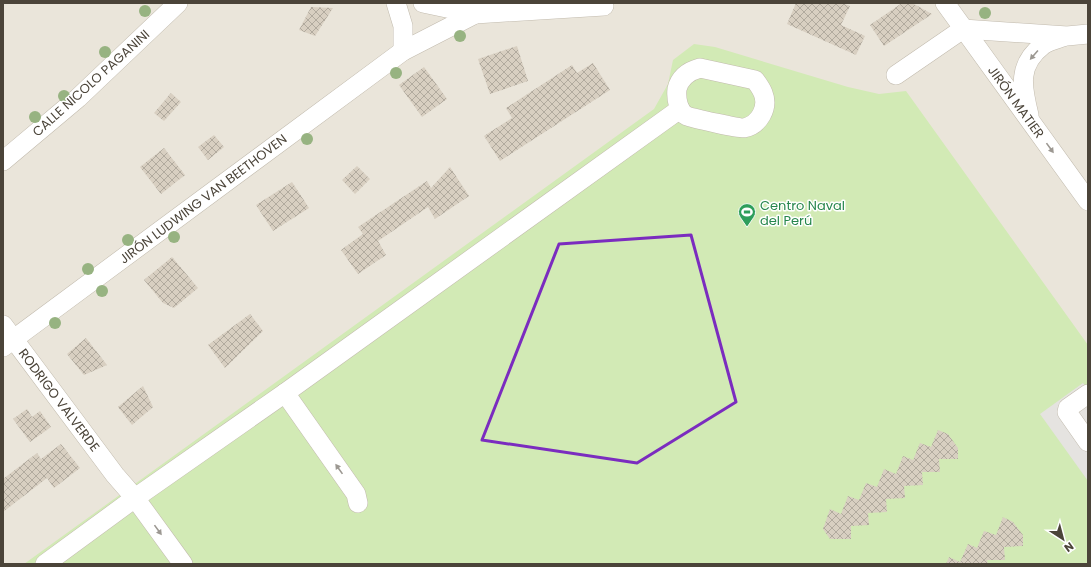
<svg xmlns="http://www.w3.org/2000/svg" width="1091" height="567" viewBox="0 0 1091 567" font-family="Poppins,sans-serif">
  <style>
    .residential { fill: #eae5da }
    .pitch { fill: #d2eab5 }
    .parking { fill: #e5e3e0 }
    .building { fill: url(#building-cross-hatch) }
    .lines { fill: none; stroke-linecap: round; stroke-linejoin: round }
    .minor-casing { stroke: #c2bbae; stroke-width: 20 }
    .minor { stroke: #fff; stroke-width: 19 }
    .tree { fill: #97b381 }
    .oneway { fill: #9c9892 }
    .marked { fill: none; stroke: #7b2cbf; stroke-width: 3; stroke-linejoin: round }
    .labels { text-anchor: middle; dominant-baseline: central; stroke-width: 3; stroke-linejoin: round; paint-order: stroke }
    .street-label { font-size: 13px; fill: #4b4439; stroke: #fff }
    .leisure-label { font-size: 13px; fill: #27864d; stroke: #fff; text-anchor: start }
  </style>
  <defs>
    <pattern id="building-cross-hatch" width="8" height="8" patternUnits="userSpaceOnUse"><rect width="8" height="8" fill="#d8cfc1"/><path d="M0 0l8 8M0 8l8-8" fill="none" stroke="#b1aa9e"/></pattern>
  </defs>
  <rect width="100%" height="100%" fill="#f6f3ec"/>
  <rect class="residential" x="3" y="3" width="1085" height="561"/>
  <polygon class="pitch" points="694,44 715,47 848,87 879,94 906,91 1088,345 1088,564 24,564 654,109 668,84 673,60"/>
  <polygon class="parking" points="1083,383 1088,390 1088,481 1040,414"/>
  <g class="building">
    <polygon points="796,3 842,3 850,6 841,25 865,36 856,55 787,24"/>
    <polygon points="902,3 912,3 932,14 884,46 870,25"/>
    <polygon points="311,7 333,8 315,36 299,30"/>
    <polygon points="517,46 528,81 490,94 478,59"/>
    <polygon points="593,63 610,90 500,161 484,136 512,118 506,108 572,65 577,73"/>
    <polygon points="424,67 447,99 422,117 399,85"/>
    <polygon points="171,93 181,102 164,121 154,113"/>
    <polygon points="214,135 224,147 208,160 198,147"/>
    <polygon points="164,148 185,175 161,194 140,167"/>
    <polygon points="357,166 370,179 355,194 342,180"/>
    <polygon points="450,167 469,196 435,219 428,207 378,241 386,255 358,274 341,250 363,234 358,227 427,181 431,188"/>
    <polygon points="292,182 309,208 273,231 256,205"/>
    <polygon points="172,257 198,288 174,308 163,303 144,280"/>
    <polygon points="250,314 263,331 225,368 208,345"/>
    <polygon points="86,338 107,365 84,375 67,354"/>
    <polygon points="143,386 153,407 132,425 118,407"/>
    <polygon points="27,409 32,417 40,411 51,427 30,442 13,419"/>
    <polygon points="938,430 948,434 958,448 958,459 939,459 940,472 922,472 923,485 904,486 905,498 886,499 887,512 868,513 869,525 851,526 851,539 830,539 823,529 830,509 841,514 848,496 859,500 866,483 877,487 884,469 896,474 903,456 913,460 920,443 931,447"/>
    <polygon points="61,444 80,468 54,488 47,478 3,512 3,479 37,453 41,459"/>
    <polygon points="1003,517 1013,522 1023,535 1023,546 1004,547 1005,560 987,560 988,564 946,564 949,557 960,562 968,544 977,548 984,531 996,535"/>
  </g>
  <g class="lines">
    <g class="minor-casing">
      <g id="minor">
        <polyline points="396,3 403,26 403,51"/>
        <polyline points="423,3 475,14 604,6"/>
        <polyline points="945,3 1088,201"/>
        <path d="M700,68L755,80C758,84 761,88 763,93C769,108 759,125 744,128C741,129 692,118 687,116C678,112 676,98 677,89C680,77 689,71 700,68Z"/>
        <polyline points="896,75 963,29 1067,36 1088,34"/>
        <path d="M1029,115C1022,87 1017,65 1043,45C1048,41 1057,39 1063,37"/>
        <polyline points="3,161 78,98 178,3"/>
        <polyline points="3,325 115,475 135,498 183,564"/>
        <polyline points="3,347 403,51 475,14 475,3"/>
        <polyline points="285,393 356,494 358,503"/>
        <polyline points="1088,394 1068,408 1067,412 1088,442"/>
        <polyline points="45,564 135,498 285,393 680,109"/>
      </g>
    </g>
    <use href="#minor" class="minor"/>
  </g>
  <g class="tree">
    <circle cx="145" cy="11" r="6"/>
    <circle cx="985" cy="13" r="6"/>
    <circle cx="460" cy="36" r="6"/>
    <circle cx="105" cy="52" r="6"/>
    <circle cx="396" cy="73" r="6"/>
    <circle cx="64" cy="96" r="6"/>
    <circle cx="35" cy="117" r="6"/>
    <circle cx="307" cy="139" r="6"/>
    <circle cx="174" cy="237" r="6"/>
    <circle cx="128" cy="240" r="6"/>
    <circle cx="88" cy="269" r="6"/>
    <circle cx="102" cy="291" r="6"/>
    <circle cx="55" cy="323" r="6"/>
  </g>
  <defs><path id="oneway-solid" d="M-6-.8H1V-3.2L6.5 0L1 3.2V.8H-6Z"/></defs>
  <g class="oneway">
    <use href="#oneway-solid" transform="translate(1034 55) rotate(131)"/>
    <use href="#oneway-solid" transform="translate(1050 148) rotate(54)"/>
    <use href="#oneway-solid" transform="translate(339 469) rotate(-125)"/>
    <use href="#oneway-solid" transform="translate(158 530) rotate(54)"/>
  </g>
  <path class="marked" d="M691,235L736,402L637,463L482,440L559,244Z"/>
  <defs>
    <g id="stadium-pin" transform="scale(0.9)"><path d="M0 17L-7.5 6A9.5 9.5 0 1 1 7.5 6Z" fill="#2e9e5b" stroke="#fff"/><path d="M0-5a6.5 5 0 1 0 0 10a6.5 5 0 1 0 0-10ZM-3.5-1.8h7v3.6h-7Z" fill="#fff"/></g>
  </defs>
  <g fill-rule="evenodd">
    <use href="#stadium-pin" x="747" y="212"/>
  </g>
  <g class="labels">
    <g class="street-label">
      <text transform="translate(91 83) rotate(-42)">CALLE NICOLO PAGANINI</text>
      <text transform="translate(1016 102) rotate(54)">JIRÓN MATIER</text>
      <text transform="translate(203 199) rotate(-37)">JIRÓN LUDWING VAN BEETHOVEN</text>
      <text transform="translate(59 400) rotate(53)">RODRIGO VALVERDE</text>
    </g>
    <g class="leisure-label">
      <text x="760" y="205">Centro Naval<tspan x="760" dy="15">del Perú</tspan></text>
    </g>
  </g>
  <rect width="1091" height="567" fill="none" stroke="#4b4439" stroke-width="8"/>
  <g transform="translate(1063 539) rotate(144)" stroke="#ffffff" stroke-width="3" paint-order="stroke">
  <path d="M0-3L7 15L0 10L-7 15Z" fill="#4b4439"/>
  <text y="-6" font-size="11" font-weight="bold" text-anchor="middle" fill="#4b4439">N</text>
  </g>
</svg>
